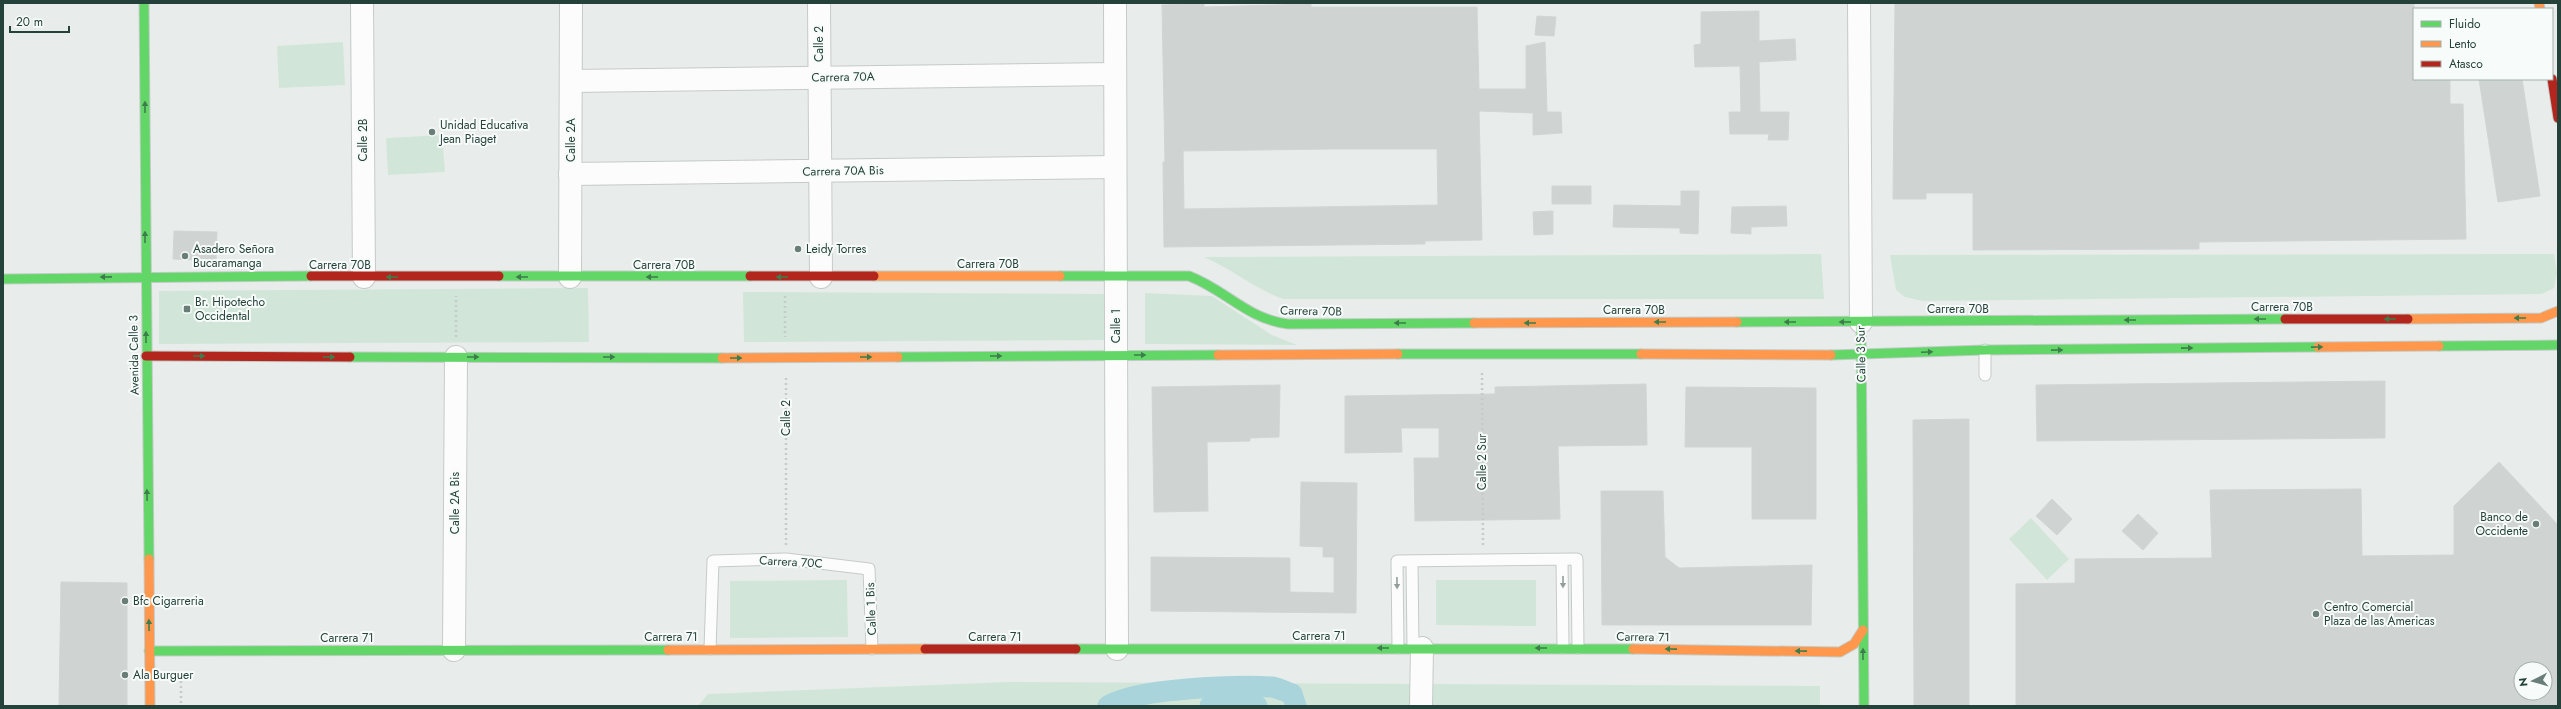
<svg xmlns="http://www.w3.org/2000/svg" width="2561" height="709" viewBox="0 0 2561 709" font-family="Jost,sans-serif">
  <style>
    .green { fill: #d1e6d8 }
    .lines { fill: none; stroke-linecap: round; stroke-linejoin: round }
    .canal { stroke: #a9d4db; stroke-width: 21 }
    .building { fill: #cfd4d2; stroke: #d1d6d4; fill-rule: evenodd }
    .lane-casing { stroke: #c5cac8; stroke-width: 13 }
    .street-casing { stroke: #c5cac8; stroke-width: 24 }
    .fast-casing { stroke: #c3cbc8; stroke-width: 11 }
    .slow-casing { stroke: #c3cbc8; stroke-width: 11 }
    .jam-casing { stroke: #c3cbc8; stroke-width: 11 }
    .path { stroke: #c3ccca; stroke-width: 2.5; stroke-dasharray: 2 3; stroke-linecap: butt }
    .lane { stroke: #fcfcfc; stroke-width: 11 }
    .street { stroke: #fcfcfc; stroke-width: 22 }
    .fast { stroke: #63d668; stroke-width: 9 }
    .slow { stroke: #ff974d; stroke-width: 9 }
    .jam { stroke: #b3261e; stroke-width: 9 }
    .oneway { fill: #3d7d4c }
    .oneway2 { fill: #909f9b }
    .poi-dot { fill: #697e78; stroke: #f7fbf9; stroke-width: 1.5 }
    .labels { text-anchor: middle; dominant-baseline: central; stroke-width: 4; stroke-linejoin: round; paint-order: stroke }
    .street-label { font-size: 12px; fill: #24423a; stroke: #f7fbf9 }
    .poi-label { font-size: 12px; fill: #24423a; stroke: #f7fbf9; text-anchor: start }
  </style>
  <rect width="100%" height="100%" fill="#e8edeb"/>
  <g class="green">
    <polygon points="343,42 345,85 279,88 277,46"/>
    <polygon points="442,135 445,172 388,175 386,138"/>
    <path d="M1821,254L1824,299H1283C1255,289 1232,269 1204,257Z"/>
    <polygon points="2554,254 2557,273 2554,288 2542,294 1923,301 1905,297 1896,290 1890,255"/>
    <polygon points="588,288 589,342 159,344 159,291"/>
    <polygon points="743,292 1107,294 1111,340 744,342"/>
    <polygon points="1145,293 1212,296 1272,335 1297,345 1145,344"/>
    <polygon points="2031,518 2069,559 2047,580 2009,539"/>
    <polygon points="847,580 848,637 730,638 730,581"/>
    <polygon points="1436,580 1536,580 1536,626 1436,625"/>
    <polygon points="1008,682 1820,686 1820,706 698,706 708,694"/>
  </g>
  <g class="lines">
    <g class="canal">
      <path d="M1108,706C1137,688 1236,685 1272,687C1279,688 1286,692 1292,694L1296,706"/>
      <polyline points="1210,706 1236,705 1245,702 1257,706"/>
    </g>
  </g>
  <g class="building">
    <polygon points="1895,3 2414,3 2414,79 2450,79 2450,104 2463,104 2466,239 2199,242 2199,249 1973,250 1973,193 1926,193 1926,199 1893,199"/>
    <path d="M1204,4V7L1311,4V7H1477L1479,89H1526V46L1545,42L1547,112H1561L1562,133L1533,135V113L1479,111L1482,240L1425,241V244L1164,247L1163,162H1165L1162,5ZM1331,149H1437L1438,205L1184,209L1183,151Z"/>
    <polygon points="1759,11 1759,41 1795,39 1796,60 1759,62 1760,112 1789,112 1788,140 1768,140 1769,134 1730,134 1729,112 1741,112 1740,66 1695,67 1694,45 1701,44 1701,12"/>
    <polygon points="1537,16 1556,17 1554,36 1535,35"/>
    <polygon points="2479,79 2522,79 2540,196 2498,202"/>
    <rect x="1552" y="186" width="39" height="18"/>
    <polygon points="1681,191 1699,191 1698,234 1680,233 1680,228 1613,227 1614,205 1681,206"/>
    <polygon points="1786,206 1787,226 1751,227 1751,234 1731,233 1732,207"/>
    <polygon points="1553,211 1553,234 1534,235 1533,212"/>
    <polygon points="174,231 217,232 216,261 173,259"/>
    <polygon points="2385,381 2385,438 2037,441 2036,385"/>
    <polygon points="1646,384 1647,445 1558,446 1560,519 1415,521 1414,458 1439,458 1439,428 1401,428 1402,452 1345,453 1345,396 1495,394 1495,387"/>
    <polygon points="1280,385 1279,437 1250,438 1250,441 1207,442 1208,511 1154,512 1152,387"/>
    <polygon points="1686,387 1816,388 1816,519 1752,519 1752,447 1685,447"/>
    <polygon points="1969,419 1969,706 1914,706 1913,420"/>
    <path d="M2499,462L2558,525V706H2016V584L2075,583V559L2212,558L2210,490L2361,489L2362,556L2454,555V506ZM2521,669H2545V693H2521Z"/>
    <polygon points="1301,482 1357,483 1356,613 1151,611 1151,557 1290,558 1290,592 1334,593 1334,557 1323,557 1323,547 1300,546"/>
    <polygon points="1601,491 1663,491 1665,557 1679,568 1812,565 1811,625 1602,625"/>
    <polygon points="2052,499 2072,519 2057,535 2036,516"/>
    <polygon points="2138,514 2158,533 2143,550 2122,531"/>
    <polygon points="61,582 127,583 127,706 59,706"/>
  </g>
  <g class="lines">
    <g class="lane-casing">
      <g id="lane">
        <polyline points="1985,375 1985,350"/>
        <polyline points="1562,560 1563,648"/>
        <polyline points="1412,561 1413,648"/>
        <polyline points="1398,648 1397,561 1577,559 1578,648"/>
        <polyline points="710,649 713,561 786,559 869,569 872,649"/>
      </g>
    </g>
    <g class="street-casing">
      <g id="street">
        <polyline points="362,3 364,277"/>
        <polyline points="819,3 821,277"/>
        <polyline points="1115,3 1117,649"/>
        <polyline points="1859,3 1861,322"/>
        <polyline points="571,81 1115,74"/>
        <polyline points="570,174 1115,167"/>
        <polyline points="570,277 571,3"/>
        <polyline points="454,650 456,357"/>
        <polyline points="1421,706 1422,648"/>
      </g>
    </g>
    <g class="fast-casing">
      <g id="fast">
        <polyline points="144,3 149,559"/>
        <polyline points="499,276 750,276"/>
        <path d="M1060,276H1189C1226,290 1247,319 1288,324L1474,323"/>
        <polyline points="3,279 311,276"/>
        <polyline points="1737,322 2285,319"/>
        <polyline points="1861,322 1864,706"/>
        <polyline points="2439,346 2558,345"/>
        <polyline points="1398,354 1641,354"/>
        <polyline points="1831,355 1985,350 2318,347"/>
        <polyline points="350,357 722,358"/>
        <polyline points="898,357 1218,355"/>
        <polyline points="1076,649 1633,649"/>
        <polyline points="149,651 668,650"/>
      </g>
    </g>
    <g class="slow-casing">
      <g id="slow">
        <polyline points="2539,3 2540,9"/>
        <polyline points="874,276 1060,276"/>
        <polyline points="2408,319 2541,318 2558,311"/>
        <polyline points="1474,323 1737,322"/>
        <polyline points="2318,347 2439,346"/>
        <polyline points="1641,354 1831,355"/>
        <polyline points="1218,355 1398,354"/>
        <polyline points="722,358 898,357"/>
        <polyline points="149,559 150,706"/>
        <polyline points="1633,649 1840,652 1854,644 1863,630"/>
        <polyline points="668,650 925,649"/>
      </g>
    </g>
    <g class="jam-casing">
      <g id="jam">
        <polyline points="2552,79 2558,118"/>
        <polyline points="311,276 499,276"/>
        <polyline points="750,276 874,276"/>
        <polyline points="2285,319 2408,319"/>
        <polyline points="146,356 350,357"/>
        <polyline points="925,649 1076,649"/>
      </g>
    </g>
    <g class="path">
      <polyline points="785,296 785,337"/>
      <polyline points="456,337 456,296"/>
      <polyline points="1482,373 1483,546"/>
      <polyline points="786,378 786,545"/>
      <polyline points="181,671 181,706"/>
    </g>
    <use href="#lane" class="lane"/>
    <use href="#street" class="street"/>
    <use href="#fast" class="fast"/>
    <use href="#slow" class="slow"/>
    <use href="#jam" class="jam"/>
  </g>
  <defs><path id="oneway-solid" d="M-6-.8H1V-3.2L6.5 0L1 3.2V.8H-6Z"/></defs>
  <g class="oneway">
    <use href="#oneway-solid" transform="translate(145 107) rotate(-90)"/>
    <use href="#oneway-solid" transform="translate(145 237) rotate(-90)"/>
    <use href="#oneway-solid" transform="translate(106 277) rotate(179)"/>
    <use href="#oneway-solid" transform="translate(392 277) rotate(180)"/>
    <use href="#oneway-solid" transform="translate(522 277) rotate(-180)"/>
    <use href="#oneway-solid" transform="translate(652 277) rotate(-180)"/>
    <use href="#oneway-solid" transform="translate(782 277) rotate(-180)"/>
    <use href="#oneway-solid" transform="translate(2520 318) rotate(180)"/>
    <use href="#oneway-solid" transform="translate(2260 319) rotate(180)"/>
    <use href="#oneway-solid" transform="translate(2390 319) rotate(180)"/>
    <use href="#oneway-solid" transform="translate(2130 320) rotate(180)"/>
    <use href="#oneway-solid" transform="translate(1660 322) rotate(180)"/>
    <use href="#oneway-solid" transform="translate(1790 322) rotate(180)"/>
    <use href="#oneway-solid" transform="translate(1845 322) rotate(180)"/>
    <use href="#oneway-solid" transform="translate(1400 323) rotate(180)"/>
    <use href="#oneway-solid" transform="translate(1530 323) rotate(180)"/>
    <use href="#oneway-solid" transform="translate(146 337) rotate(-90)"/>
    <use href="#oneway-solid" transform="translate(2317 347) rotate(-1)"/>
    <use href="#oneway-solid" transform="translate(2187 348) rotate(-1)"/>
    <use href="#oneway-solid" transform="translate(2057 350) rotate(-1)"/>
    <use href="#oneway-solid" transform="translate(1927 352) rotate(-2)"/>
    <use href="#oneway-solid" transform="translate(1140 355)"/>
    <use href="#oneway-solid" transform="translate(199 356)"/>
    <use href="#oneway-solid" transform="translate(996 356)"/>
    <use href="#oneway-solid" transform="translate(329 357)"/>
    <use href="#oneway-solid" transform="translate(473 357)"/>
    <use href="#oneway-solid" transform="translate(609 357)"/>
    <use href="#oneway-solid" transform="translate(866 357)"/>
    <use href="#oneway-solid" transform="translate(736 358)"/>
    <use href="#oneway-solid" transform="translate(147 495) rotate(-91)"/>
    <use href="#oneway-solid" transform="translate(149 625) rotate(-91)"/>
    <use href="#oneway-solid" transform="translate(1383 648) rotate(180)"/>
    <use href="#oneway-solid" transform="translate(1541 648) rotate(-180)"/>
    <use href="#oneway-solid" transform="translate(1671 649) rotate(-179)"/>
    <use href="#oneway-solid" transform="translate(1801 651) rotate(-179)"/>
    <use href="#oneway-solid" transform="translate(1863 654) rotate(-90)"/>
  </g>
  <g class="oneway2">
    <use href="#oneway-solid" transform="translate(1563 582) rotate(90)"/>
    <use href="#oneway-solid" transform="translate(1397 583) rotate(89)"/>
  </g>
  <g class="poi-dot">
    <circle cx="432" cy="132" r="4"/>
    <circle cx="798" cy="249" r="4"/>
    <circle cx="185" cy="256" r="4"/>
    <rect x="183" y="305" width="8" height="8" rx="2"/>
    <circle cx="2536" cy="524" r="4"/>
    <circle cx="125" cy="601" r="4"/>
    <circle cx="2316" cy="614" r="4"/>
    <circle cx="125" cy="675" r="4"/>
  </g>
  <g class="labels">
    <g class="street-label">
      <text transform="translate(819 44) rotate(-90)">Calle 2</text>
      <text transform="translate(843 77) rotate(-1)">Carrera 70A</text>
      <text transform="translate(363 140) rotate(-90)">Calle 2B</text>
      <text transform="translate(571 140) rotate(-90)">Calle 2A</text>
      <text transform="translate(843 171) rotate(-1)">Carrera 70A Bis</text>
      <text x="988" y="264">Carrera 70B</text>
      <text x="340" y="265">Carrera 70B</text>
      <text x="664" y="265">Carrera 70B</text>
      <text x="2282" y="307">Carrera 70B</text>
      <text x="1958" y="309">Carrera 70B</text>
      <text x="1634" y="310">Carrera 70B</text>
      <text transform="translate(1311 311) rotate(1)">Carrera 70B</text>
      <text transform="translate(1116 326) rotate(-90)">Calle 1</text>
      <text transform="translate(1861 354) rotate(-91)">Calle 3 Sur</text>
      <text transform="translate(134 355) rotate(-91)">Avenida Calle 3</text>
      <text transform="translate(786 418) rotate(-90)">Calle 2</text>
      <text transform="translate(1482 462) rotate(-90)">Calle 2 Sur</text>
      <text transform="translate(455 503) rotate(-90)">Calle 2A Bis</text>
      <text transform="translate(791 562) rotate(3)">Carrera 70C</text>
      <text transform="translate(871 609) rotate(-92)">Calle 1 Bis</text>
      <text x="1319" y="636">Carrera 71</text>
      <text x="671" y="637">Carrera 71</text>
      <text x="995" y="637">Carrera 71</text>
      <text transform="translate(1643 637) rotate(1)">Carrera 71</text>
      <text x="347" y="638">Carrera 71</text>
    </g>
    <g class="poi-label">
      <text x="440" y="125">Unidad Educativa<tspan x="440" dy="14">Jean Piaget</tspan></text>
      <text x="193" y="249">Asadero Señora<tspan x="193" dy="14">Bucaramanga</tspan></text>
      <text x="806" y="249">Leidy Torres</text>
      <text x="195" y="302">Br. Hipotecho<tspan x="195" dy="14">Occidental</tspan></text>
      <text x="2528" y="517" text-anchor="end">Banco de<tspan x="2528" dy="14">Occidente</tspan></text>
      <text x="133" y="601">Bfc Cigarreria</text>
      <text x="2324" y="607">Centro Comercial<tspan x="2324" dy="14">Plaza de las Americas</tspan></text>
      <text x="133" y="675">Ala Burguer</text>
    </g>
  </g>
  <rect width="2561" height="709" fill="none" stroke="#24423a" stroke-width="8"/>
  <rect x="2413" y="8" width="140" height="72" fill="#f7fbf9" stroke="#a3b1ad"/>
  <rect x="2421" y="21" width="20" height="6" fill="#63d668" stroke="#a3b1ad"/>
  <text x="2449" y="28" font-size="12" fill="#24423a">Fluido</text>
  <rect x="2421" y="41" width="20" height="6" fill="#ff974d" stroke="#a3b1ad"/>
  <text x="2449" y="48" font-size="12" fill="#24423a">Lento</text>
  <rect x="2421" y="61" width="20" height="6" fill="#b3261e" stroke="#a3b1ad"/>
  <text x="2449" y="68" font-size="12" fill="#24423a">Atasco</text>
  <g transform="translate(2533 681) rotate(264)"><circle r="19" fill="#f7fbf9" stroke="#a3b1ad"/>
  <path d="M0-3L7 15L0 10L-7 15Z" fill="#697e78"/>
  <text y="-6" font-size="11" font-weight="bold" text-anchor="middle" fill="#24423a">N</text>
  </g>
  <path d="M10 26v6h59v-6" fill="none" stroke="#24423a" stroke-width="2"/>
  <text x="16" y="26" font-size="12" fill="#24423a" stroke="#f7fbf9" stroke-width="3" paint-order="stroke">20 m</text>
</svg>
